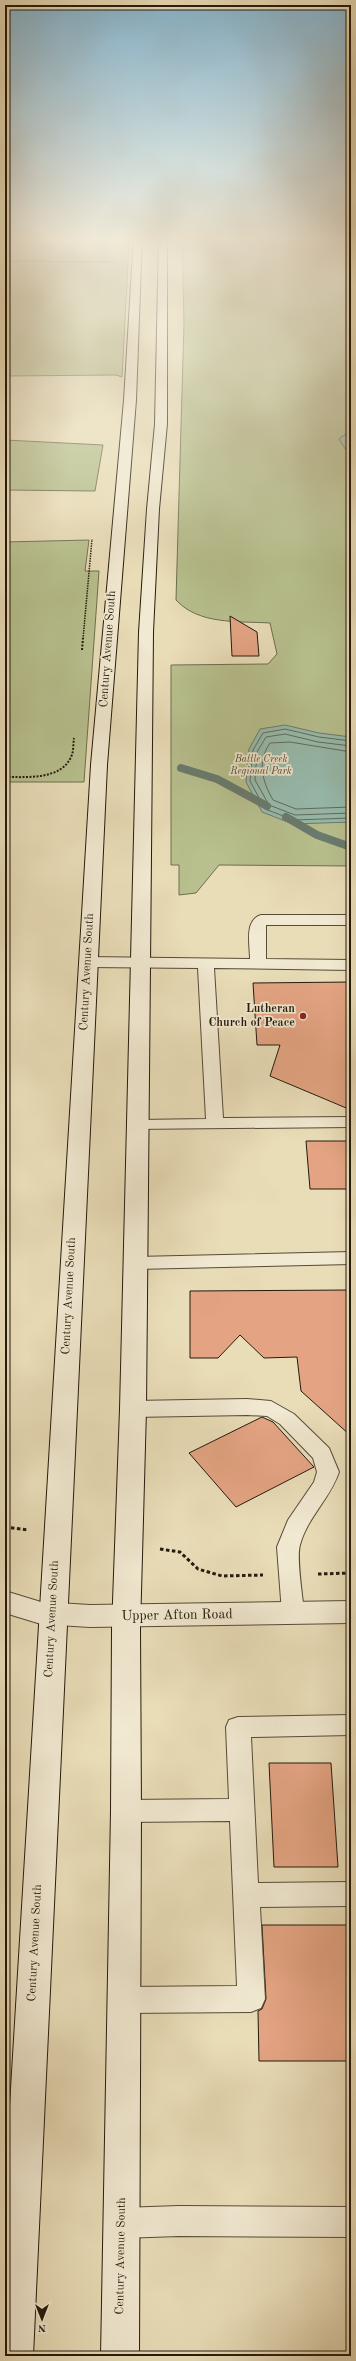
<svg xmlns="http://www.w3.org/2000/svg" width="356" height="2361" viewBox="0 0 356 2361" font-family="'Old Standard TT',serif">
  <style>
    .green { fill: #b7c08e; stroke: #6e6d4e }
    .water { fill: #97bcae; stroke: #697b6e }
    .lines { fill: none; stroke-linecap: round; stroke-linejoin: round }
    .shore { stroke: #5e6b5e; stroke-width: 1 }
    .stream { stroke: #697b6e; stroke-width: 8 }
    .building { fill: #e4a483; stroke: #241a0d }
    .service-casing { stroke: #554b38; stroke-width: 2 }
    .tertiary-casing { stroke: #554b38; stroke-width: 2 }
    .secondary-casing { stroke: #241a0d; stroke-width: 2 }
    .path-far3 { stroke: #241a0d; stroke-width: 1; stroke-dasharray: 1.5 1; stroke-linecap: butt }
    .path-far2 { stroke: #241a0d; stroke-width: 1.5; stroke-dasharray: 1.5 1; stroke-linecap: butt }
    .path-far1 { stroke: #241a0d; stroke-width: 2; stroke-dasharray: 2 1.5; stroke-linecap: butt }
    .path { stroke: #241a0d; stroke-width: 3; stroke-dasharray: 3.5 2.5; stroke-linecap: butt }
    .service { fill: #f1e9d1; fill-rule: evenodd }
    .tertiary { fill: #f1e9d1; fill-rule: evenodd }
    .secondary { fill: #f1e9d1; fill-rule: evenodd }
    .poi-dot { fill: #8f2418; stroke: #f1e9d1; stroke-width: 1.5 }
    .labels { text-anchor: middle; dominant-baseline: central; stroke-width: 3.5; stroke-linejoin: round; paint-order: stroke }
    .far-park-label { font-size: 10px; font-style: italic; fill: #504c34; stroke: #f1e9d1 }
    .street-label { font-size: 12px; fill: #241a0d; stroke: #f1e9d1 }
    .poi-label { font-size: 12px; font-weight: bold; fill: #241a0d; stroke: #f1e9d1; text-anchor: end }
    .near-street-label { font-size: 14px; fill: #241a0d; stroke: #f1e9d1 }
  </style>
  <rect width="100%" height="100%" fill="#e9ddb8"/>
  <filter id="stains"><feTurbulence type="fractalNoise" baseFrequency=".005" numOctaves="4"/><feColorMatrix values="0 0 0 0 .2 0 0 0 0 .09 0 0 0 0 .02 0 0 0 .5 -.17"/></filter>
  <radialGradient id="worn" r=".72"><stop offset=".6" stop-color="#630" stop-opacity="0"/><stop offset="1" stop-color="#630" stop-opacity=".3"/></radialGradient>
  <g class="green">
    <path d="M182,236H351V430L339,439L346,450L351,451V866L219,865L196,893L179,895V865H171V665L268,664L277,654L270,623C238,621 199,625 176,600L184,323Z"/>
    <polygon points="120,244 120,246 124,246 125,244 129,244 122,377 116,375 5,376 5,245"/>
    <polygon points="5,440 103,445 95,491 5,490"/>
    <polygon points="89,540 85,571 99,571 84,782 5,782 5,542"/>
  </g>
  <g class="water">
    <polygon points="351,430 351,451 346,450 339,439"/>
    <polygon points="285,725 319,733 351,737 351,822 293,824 262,812 246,782 249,749 260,729"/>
  </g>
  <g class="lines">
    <g class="shore">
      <polyline points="351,741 319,737 285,729 263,733 253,750 250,781 265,809 294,820 351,818"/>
      <polyline points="351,746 318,742 285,734 266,737 257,752 255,780 269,805 295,815 351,813"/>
      <path d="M351,752L290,742L270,743C257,762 262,781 273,800L296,809L351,807"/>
    </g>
    <g class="stream">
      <polyline points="181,768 217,779 267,806"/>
      <polyline points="286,817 317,835 351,847"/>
    </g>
  </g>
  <g class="building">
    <polygon points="230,616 257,632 259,656 232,656"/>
    <polygon points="351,982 351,1110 270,1076 280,1045 257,1045 253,983"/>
    <polygon points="306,1141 351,1141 351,1189 310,1189"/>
    <polygon points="351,1290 351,1436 301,1391 297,1357 264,1358 240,1335 218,1358 190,1358 190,1291"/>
    <polygon points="262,1417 273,1422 314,1467 236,1507 189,1453"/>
    <polygon points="269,1763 331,1763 338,1867 274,1867"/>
    <polygon points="262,1925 351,1925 351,2061 259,2061 258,2011 262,2009 266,1999"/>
  </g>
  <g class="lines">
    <g class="service-casing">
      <g id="service">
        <path d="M261,915H351V925H266V959L351,960V970L214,968L223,1118L351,1117V1127L132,1129L129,1125L132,1121L138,1120L206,1119L198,968L88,967L83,965L80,962L83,959L88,957L250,959C250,945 244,920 261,915Z"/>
        <polygon points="351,1252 351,1264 136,1269 129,1268 127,1263 129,1258 136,1257"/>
        <path d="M247,1399L271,1401L294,1414L329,1448L339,1472C330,1499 307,1518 300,1545C296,1558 303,1598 304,1613L301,1620L293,1622L285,1620L282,1613L277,1547L288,1520L314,1482L317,1472L313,1458L280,1424L267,1416L247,1415L133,1417L126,1414L123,1409L126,1404L133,1401Z"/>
        <polygon points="351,1715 351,1735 251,1737 258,1883 351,1882 351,1906 260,1907 265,1999 261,2008 251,2012 124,2013 114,2009 110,2000 114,1991 124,1987 237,1986 230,1821 126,1822 117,1819 113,1811 117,1803 126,1800 229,1799 226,1727 229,1720 238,1717"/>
        <polygon points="179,2206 351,2207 351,2237 179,2236 121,2238 110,2234 106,2223 110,2212 121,2208"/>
      </g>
    </g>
    <g class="tertiary-casing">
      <polygon id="tertiary" points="5,1591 41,1602 90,1605 351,1601 351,1623 90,1627 41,1624 5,1613"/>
    </g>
    <g class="secondary-casing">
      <g id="secondary">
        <polygon points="134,236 142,236 136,400 107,765 33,2356 5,2356 5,2188 91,765 124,400"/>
        <polygon points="159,236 167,236 167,424 159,509 153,632 146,1409 140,1629 141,1811 139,2356 101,2356 111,1811 112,1629 120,1409 139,632 147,509 155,424"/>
      </g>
    </g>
    <polyline class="path-far3" points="5,261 116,262"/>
    <polyline class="path-far2" points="83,639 92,539"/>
    <g class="path-far1">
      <polyline points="82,650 83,638"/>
      <path d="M5,777C26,777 61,780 71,757C74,751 73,744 74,738"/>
    </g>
    <g class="path">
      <polyline points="5,1527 28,1530"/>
      <polyline points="160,1549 180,1552 198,1569 222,1576 263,1575"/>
      <polyline points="318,1574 351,1573"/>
    </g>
    <use href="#service" class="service"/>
    <use href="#tertiary" class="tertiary"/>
    <use href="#secondary" class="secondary"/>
  </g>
  <linearGradient id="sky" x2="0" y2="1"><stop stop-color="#87b7d1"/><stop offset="0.42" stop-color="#f5f0df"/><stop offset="1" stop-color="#f5f0df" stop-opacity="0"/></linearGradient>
  <rect width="356" height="567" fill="url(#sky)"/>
  <circle class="poi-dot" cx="303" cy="1016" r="4"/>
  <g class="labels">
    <g class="far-park-label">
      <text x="261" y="759">Battle Creek<tspan x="261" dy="12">Regional Park</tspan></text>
    </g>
    <g class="street-label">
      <text transform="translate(108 649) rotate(-86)">Century Avenue South</text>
      <text transform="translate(87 972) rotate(-87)">Century Avenue South</text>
      <text transform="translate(69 1296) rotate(-87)">Century Avenue South</text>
      <text transform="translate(52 1619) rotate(-87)">Century Avenue South</text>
      <text transform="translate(35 1943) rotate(-87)">Century Avenue South</text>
      <text transform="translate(121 2256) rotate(-89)">Century Avenue South</text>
    </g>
    <g class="poi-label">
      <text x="295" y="1009">Lutheran<tspan x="295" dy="14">Church of Peace</tspan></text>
    </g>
    <g class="near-street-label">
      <text transform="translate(177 1615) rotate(-1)">Upper Afton Road</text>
    </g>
  </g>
  <rect width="356" height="2361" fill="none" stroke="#e9ddb8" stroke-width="20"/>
  <rect x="6" y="6" width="344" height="2349" fill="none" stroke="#241a0d" stroke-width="2"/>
  <rect x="10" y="10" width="336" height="2341" fill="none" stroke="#241a0d"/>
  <g transform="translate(42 2319) rotate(180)" stroke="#f1e9d1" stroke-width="3" paint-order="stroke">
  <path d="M0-3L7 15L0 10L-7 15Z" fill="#241a0d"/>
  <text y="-6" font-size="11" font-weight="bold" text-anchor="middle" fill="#241a0d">N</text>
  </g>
  <rect width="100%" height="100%" filter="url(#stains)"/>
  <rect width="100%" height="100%" fill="url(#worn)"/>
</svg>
